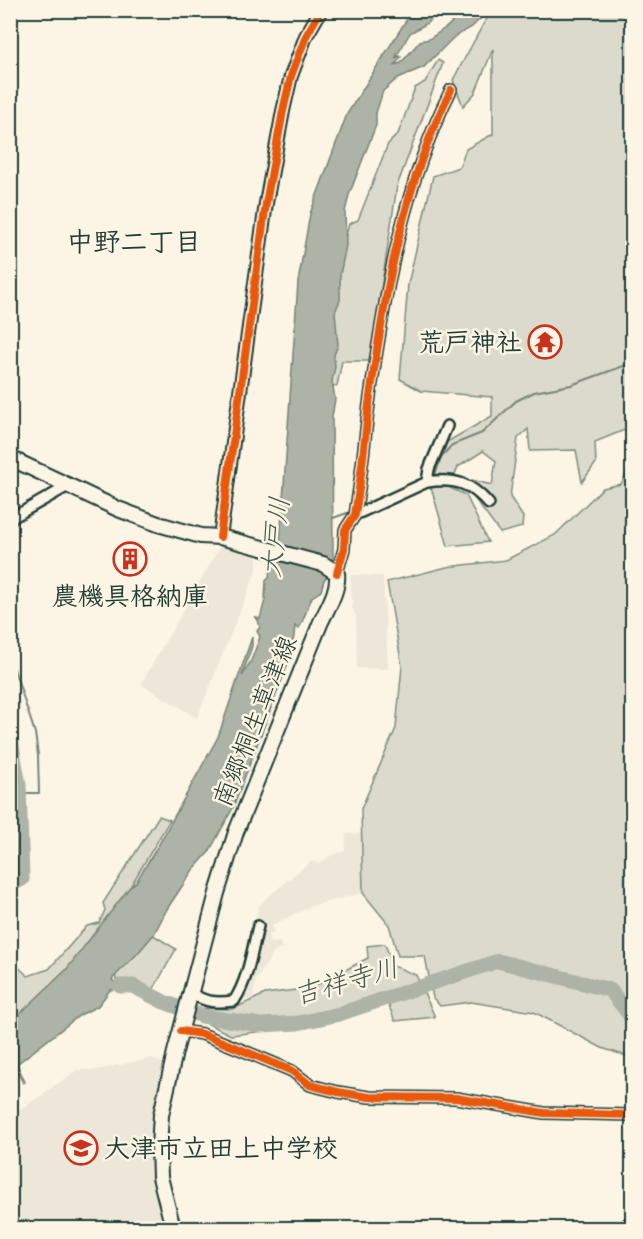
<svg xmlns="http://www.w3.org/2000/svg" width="643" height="1239" viewBox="0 0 643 1239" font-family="Caveat,'Klee One',sans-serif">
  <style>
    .built { fill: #ece7d8 }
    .green { fill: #dcdacc; stroke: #7e8c80; stroke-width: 1.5 }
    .water { fill: #aeb3a7; stroke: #758479; stroke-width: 1.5 }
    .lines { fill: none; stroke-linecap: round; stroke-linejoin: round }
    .stream { stroke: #758479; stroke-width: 2 }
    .river { stroke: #aeb3a7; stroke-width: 15 }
    .minor-casing { stroke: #1f3d34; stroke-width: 14 }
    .tertiary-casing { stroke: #1f3d34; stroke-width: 16 }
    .secondary-casing { stroke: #1f3d34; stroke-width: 18 }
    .minor { stroke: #fcf5e5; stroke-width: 9 }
    .tertiary { stroke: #fcf5e5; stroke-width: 12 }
    .secondary { stroke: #fcf5e5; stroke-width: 14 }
    .cycleway-casing { stroke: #fcf5e5; stroke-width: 11 }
    .cycleway { stroke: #e8590c; stroke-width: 8 }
    .labels { text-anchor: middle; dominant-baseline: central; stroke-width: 5; stroke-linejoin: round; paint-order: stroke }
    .poi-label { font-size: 26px; font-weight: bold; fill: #1f3d34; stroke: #fcf5e5; text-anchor: end }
    .street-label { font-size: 26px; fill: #1f3d34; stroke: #fcf5e5 }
    .neighbourhood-label { font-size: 27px; font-weight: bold; fill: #1f3d34; stroke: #fcf5e5 }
    .water-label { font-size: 27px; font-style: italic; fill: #435a51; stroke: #fcf5e5 }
  </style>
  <rect width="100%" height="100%" fill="#fcf5e5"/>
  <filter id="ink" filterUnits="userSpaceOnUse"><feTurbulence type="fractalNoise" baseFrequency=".0167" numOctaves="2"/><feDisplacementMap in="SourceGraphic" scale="12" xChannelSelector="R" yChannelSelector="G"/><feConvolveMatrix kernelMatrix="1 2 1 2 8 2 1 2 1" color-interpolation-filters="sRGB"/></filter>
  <g filter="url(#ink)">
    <g class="built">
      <polygon points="222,543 257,553 257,569 197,718 141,684"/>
      <polygon points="351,575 383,576 388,669 357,668 356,616 352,608"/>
      <polygon points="366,833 366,892 311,906 272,925 274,932 268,935 270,943 280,942 282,949 275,951 256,980 252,1000 236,998 255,929 258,908 263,901 311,861 319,864 332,855 345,851 346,834"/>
      <polygon points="152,1058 167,1066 154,1119 151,1176 163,1228 11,1228 10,1117 77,1070 96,1070"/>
    </g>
    <g class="green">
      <polygon points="494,11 632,11 632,427 595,442 596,463 582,482 576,450 530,451 528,429 518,438 510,497 523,517 522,527 500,533 474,498 472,480 492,485 496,461 483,451 458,467 450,488 466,495 488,542 448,546 431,487 447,442 492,416 492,397 421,391 400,379 408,284 433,176 459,167 466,149 493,134 493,49 475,93 463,106 453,80 485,21"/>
      <polygon points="438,60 443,63 397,186 370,361 342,361 337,386 328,386 339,260 349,224 358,220 388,144 398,134 415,88 425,82"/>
      <polygon points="632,462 632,1058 602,1048 534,1012 471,1002 440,1006 433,998 425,956 398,956 389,925 363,893 361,809 396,728 402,666 387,582 447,567 506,560 555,535 603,488 621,484"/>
      <polygon points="159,816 170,820 117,909 69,971 11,1026 11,959 14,955 14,963 28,976 49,969 87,926 99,923 105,910 103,903"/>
      <polygon points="150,933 176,949 153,990 138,991 116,980 115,969"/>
      <polygon points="385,944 393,966 416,975 435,1017 395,1021 384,994 299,1027 231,1035 204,1022 204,1008 233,1009 265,994 311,988 368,958 367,946"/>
    </g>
    <polygon class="water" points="412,11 441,11 426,24 410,33 395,59 398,57 397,55 401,57 395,65 401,63 420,41 429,39 448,26 463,11 488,11 472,27 454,37 424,67 398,78 383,91 376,113 376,125 349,195 345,212 346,245 340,275 340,300 335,312 338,345 334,355 335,367 332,381 335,399 332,417 333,558 330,573 324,580 321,591 312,597 301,625 298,629 295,626 292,653 233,808 209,852 192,871 167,909 154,934 138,953 112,979 114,982 134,985 143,990 129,988 110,990 98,1006 80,1015 17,1064 25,1082 23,1083 15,1067 11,1067 11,1022 66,970 129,888 136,882 159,844 218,737 252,637 252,646 242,676 251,661 260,637 257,631 260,627 258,620 254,616 260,619 265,600 266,580 269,578 271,558 280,543 298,282 310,214 347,114"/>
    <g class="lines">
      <g class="stream">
        <polyline points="434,475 441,457 452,445 482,433 516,401 534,392 571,385 632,363"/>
        <polyline points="333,518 353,511"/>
        <polyline points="10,657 35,733 38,755 39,793 26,793 20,796"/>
      </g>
      <g class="river">
        <polyline points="10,735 19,785 22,879 10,885"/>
        <polyline points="120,986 133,986 164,1002 202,1016 261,1025 298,1023 339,1014 498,961 610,990 632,1018"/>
      </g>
      <g class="minor-casing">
        <g id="minor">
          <path d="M427,482C455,478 471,483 489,504"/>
          <polyline points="355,515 427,482 429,469 447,426"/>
          <polyline points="10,519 68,486"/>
          <path d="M337,573L344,549L345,530L355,515L356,508C363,469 365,429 371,390C386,287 404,183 451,90"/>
          <path d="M191,993C206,1003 217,1003 234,1001C248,980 252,951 258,926"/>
          <polyline points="181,1031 202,1034 237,1048 292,1071 310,1085 338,1092 369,1097 456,1098 544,1113 632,1115"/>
          <polyline points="623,1228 632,1220"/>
        </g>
      </g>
      <g class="tertiary-casing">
        <polyline id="tertiary" points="220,537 266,203 283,111 291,76 306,36 321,10"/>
      </g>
      <g class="secondary-casing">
        <path id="secondary" d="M10,458L118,509L158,524L201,536L220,537L323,564L337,573C339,591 327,608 320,624L236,832L217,893L175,1052L161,1115L159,1147L160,1177L173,1228"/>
      </g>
      <use href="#minor" class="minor"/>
      <use href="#tertiary" class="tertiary"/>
      <use href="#secondary" class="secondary"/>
      <g class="cycleway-casing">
        <g id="cycleway">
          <polyline points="220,537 266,203 283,111 291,76 306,36 321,10"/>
          <path d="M337,573L344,549L345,530L355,515L356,508C363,469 365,429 371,390C386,287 404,183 451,90"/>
          <polyline points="181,1031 202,1034 237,1048 292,1071 310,1085 338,1092 369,1097 456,1098 544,1113 632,1115"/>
        </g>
      </g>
      <use href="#cycleway" class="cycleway"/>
    </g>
  </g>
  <defs>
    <g id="temple-ring" transform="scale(1.725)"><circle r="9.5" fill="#fcf5e5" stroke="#c8321e" stroke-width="1.5"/><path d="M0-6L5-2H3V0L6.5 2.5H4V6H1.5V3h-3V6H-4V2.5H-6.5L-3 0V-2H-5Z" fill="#c8321e"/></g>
    <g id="building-ring" transform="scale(1.725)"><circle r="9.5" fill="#fcf5e5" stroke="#c8321e" stroke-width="1.5"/><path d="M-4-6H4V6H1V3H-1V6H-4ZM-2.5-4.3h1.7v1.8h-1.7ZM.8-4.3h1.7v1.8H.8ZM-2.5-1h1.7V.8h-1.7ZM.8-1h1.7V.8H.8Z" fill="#c8321e"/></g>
    <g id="school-ring" transform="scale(1.725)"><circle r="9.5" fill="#fcf5e5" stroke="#c8321e" stroke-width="1.5"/><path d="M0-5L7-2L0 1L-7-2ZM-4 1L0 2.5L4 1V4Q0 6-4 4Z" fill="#c8321e"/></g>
  </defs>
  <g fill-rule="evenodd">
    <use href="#temple-ring" x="545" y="342"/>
    <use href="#building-ring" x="130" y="559"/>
    <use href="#school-ring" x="81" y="1148"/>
  </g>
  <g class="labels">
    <g class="poi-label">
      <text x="522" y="342">荒戸神社</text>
      <text x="130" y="596" text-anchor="middle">農機具格納庫</text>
      <text x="104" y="1148" text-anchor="start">大津市立田上中学校</text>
    </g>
    <g class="street-label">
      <text transform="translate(255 721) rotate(-68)">南郷桐生草津線</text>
    </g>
    <g class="neighbourhood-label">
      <text x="134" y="242">中野二丁目</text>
    </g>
    <g class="water-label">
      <text transform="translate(275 537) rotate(-83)">大戸川</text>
      <text transform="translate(346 981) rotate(-16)">吉祥寺川</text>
    </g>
  </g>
  <rect width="643" height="1239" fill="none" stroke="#fcf5e5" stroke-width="36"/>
  <rect x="18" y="18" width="607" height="1203" fill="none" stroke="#1f3d34" stroke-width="2" filter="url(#ink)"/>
</svg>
